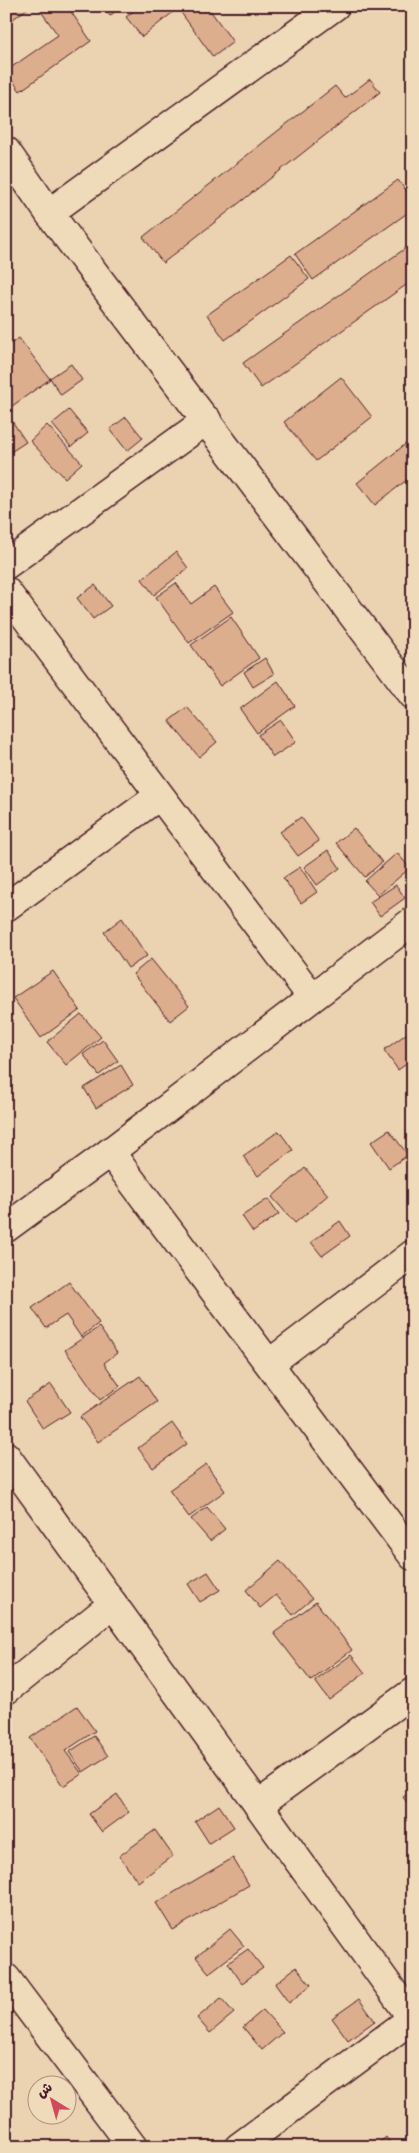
<svg xmlns="http://www.w3.org/2000/svg" width="419" height="2153" viewBox="0 0 419 2153" font-family="'Shantell Sans','Playpen Sans Arabic',sans-serif">
  <style>
    .building { fill: #dcae8d; stroke: #4a1f2b }
    .lines { fill: none; stroke-linecap: round; stroke-linejoin: round }
    .minor-casing { stroke: #4a1f2b; stroke-width: 31 }
    .minor { stroke: #efdbb9; stroke-width: 28 }
  </style>
  <rect width="100%" height="100%" fill="#ebd2b0"/>
  <filter id="ink" filterUnits="userSpaceOnUse"><feTurbulence type="fractalNoise" baseFrequency=".02" numOctaves="2"/><feDisplacementMap in="SourceGraphic" scale="10" xChannelSelector="R" yChannelSelector="G"/><feConvolveMatrix kernelMatrix="1 2 1 2 8 2 1 2 1" color-interpolation-filters="sRGB"/></filter>
  <g filter="url(#ink)">
    <g class="building">
      <polygon points="6,6 31,6 6,24"/>
      <polygon points="37,6 67,6 91,41 20,91 6,71 58,35"/>
      <polygon points="102,6 121,6 110,16"/>
      <polygon points="140,6 174,6 177,9 142,37 126,17"/>
      <polygon points="178,6 207,6 233,42 213,57 177,7"/>
      <polygon points="370,79 380,92 163,263 143,237 335,86 345,98"/>
      <polygon points="398,180 413,200 413,209 313,280 295,254"/>
      <polygon points="413,243 413,280 261,388 243,363"/>
      <polygon points="291,255 309,279 225,340 207,315"/>
      <polygon points="19,338 50,379 8,409 6,406 6,347"/>
      <polygon points="71,364 82,380 61,395 50,378"/>
      <polygon points="341,377 372,417 316,461 284,422"/>
      <polygon points="69,410 88,433 71,447 52,424"/>
      <polygon points="8,415 26,442 6,455 6,416"/>
      <polygon points="126,417 143,438 127,451 110,429"/>
      <polygon points="47,425 82,463 65,478 30,441"/>
      <polygon points="413,438 413,475 375,505 357,483"/>
      <polygon points="176,552 188,568 154,595 142,579"/>
      <polygon points="176,583 191,604 214,587 233,612 189,643 156,597"/>
      <polygon points="95,585 111,606 93,619 77,598"/>
      <polygon points="231,617 259,658 220,686 191,645"/>
      <polygon points="265,658 274,674 253,687 244,672"/>
      <polygon points="278,681 295,706 257,733 240,709"/>
      <polygon points="187,707 217,742 199,757 169,721"/>
      <polygon points="281,720 296,742 273,757 258,735"/>
      <polygon points="301,817 319,841 298,856 280,832"/>
      <polygon points="354,828 382,862 365,877 336,843"/>
      <polygon points="328,850 340,868 317,885 304,867"/>
      <polygon points="397,853 410,868 378,895 365,881"/>
      <polygon points="300,867 317,892 301,903 283,878"/>
      <polygon points="396,885 405,898 380,916 370,902"/>
      <polygon points="122,918 147,956 128,968 104,932"/>
      <polygon points="151,959 189,1006 170,1021 133,974"/>
      <polygon points="53,971 80,1010 41,1038 13,998"/>
      <polygon points="81,1014 101,1037 66,1065 47,1042"/>
      <polygon points="413,1029 413,1059 398,1070 384,1050"/>
      <polygon points="103,1040 118,1061 99,1075 83,1054"/>
      <polygon points="121,1065 133,1085 96,1108 84,1088"/>
      <polygon points="389,1130 408,1155 389,1168 371,1142"/>
      <polygon points="279,1131 293,1150 258,1176 243,1156"/>
      <polygon points="305,1168 328,1195 295,1223 272,1197"/>
      <polygon points="268,1199 279,1214 253,1232 242,1216"/>
      <polygon points="340,1221 350,1236 322,1256 311,1242"/>
      <polygon points="69,1282 99,1323 81,1337 66,1315 46,1328 32,1308"/>
      <polygon points="99,1327 117,1353 104,1363 120,1386 100,1400 65,1350"/>
      <polygon points="140,1376 157,1402 98,1442 80,1417"/>
      <polygon points="51,1384 70,1412 43,1429 25,1401"/>
      <polygon points="172,1423 187,1444 153,1468 138,1448"/>
      <polygon points="206,1464 225,1491 189,1517 169,1490"/>
      <polygon points="207,1507 225,1529 210,1541 191,1519"/>
      <polygon points="280,1561 312,1599 293,1615 276,1595 260,1608 246,1590"/>
      <polygon points="208,1572 220,1590 200,1602 188,1584"/>
      <polygon points="316,1602 352,1650 311,1681 274,1633"/>
      <polygon points="351,1655 365,1673 329,1700 315,1681"/>
      <polygon points="77,1706 95,1731 65,1751 82,1774 63,1786 30,1738"/>
      <polygon points="94,1736 108,1756 83,1772 69,1752"/>
      <polygon points="413,1791 413,1811 403,1797"/>
      <polygon points="117,1794 129,1812 102,1832 89,1814"/>
      <polygon points="219,1805 234,1827 209,1843 195,1821"/>
      <polygon points="155,1830 173,1856 138,1882 119,1856"/>
      <polygon points="233,1858 249,1885 173,1930 156,1903"/>
      <polygon points="230,1929 244,1946 209,1973 196,1957"/>
      <polygon points="248,1949 263,1968 242,1983 228,1963"/>
      <polygon points="296,1967 311,1985 289,2003 275,1984"/>
      <polygon points="221,1998 234,2013 210,2033 197,2018"/>
      <polygon points="359,1999 375,2021 348,2040 332,2018"/>
      <polygon points="263,2010 283,2032 262,2050 243,2027"/>
      <polygon points="386,2137 393,2147 374,2147"/>
    </g>
    <g class="lines">
      <g class="minor-casing">
        <g id="minor">
          <polyline points="6,151 49,213 413,695"/>
          <polyline points="49,213 335,6"/>
          <polyline points="6,565 207,420"/>
          <polyline points="6,591 311,996"/>
          <polyline points="6,907 159,796"/>
          <polyline points="110,1152 413,1556"/>
          <polyline points="6,1228 110,1152 413,921"/>
          <polyline points="270,1363 413,1254"/>
          <polyline points="6,1456 412,2018"/>
          <polyline points="6,1690 113,1604"/>
          <polyline points="258,1805 413,1692"/>
          <polyline points="6,1978 133,2147"/>
          <polyline points="239,2147 413,2018"/>
        </g>
      </g>
      <use href="#minor" class="minor"/>
    </g>
  </g>
  <rect width="419" height="2153" fill="none" stroke="#efdbb9" stroke-width="25"/>
  <rect x="12" y="12" width="394" height="2128" fill="none" stroke="#4a1f2b" stroke-width="2" filter="url(#ink)"/>
  <g transform="translate(52 2100) rotate(323)"><circle r="24" fill="#efdbb9" stroke="#ad9080"/>
  <path d="M0-4L9 19L0 12L-9 19Z" fill="#d1495b"/>
  <text y="-8" font-size="14" font-weight="bold" text-anchor="middle" fill="#4a1f2b">ش</text>
  </g>
</svg>
